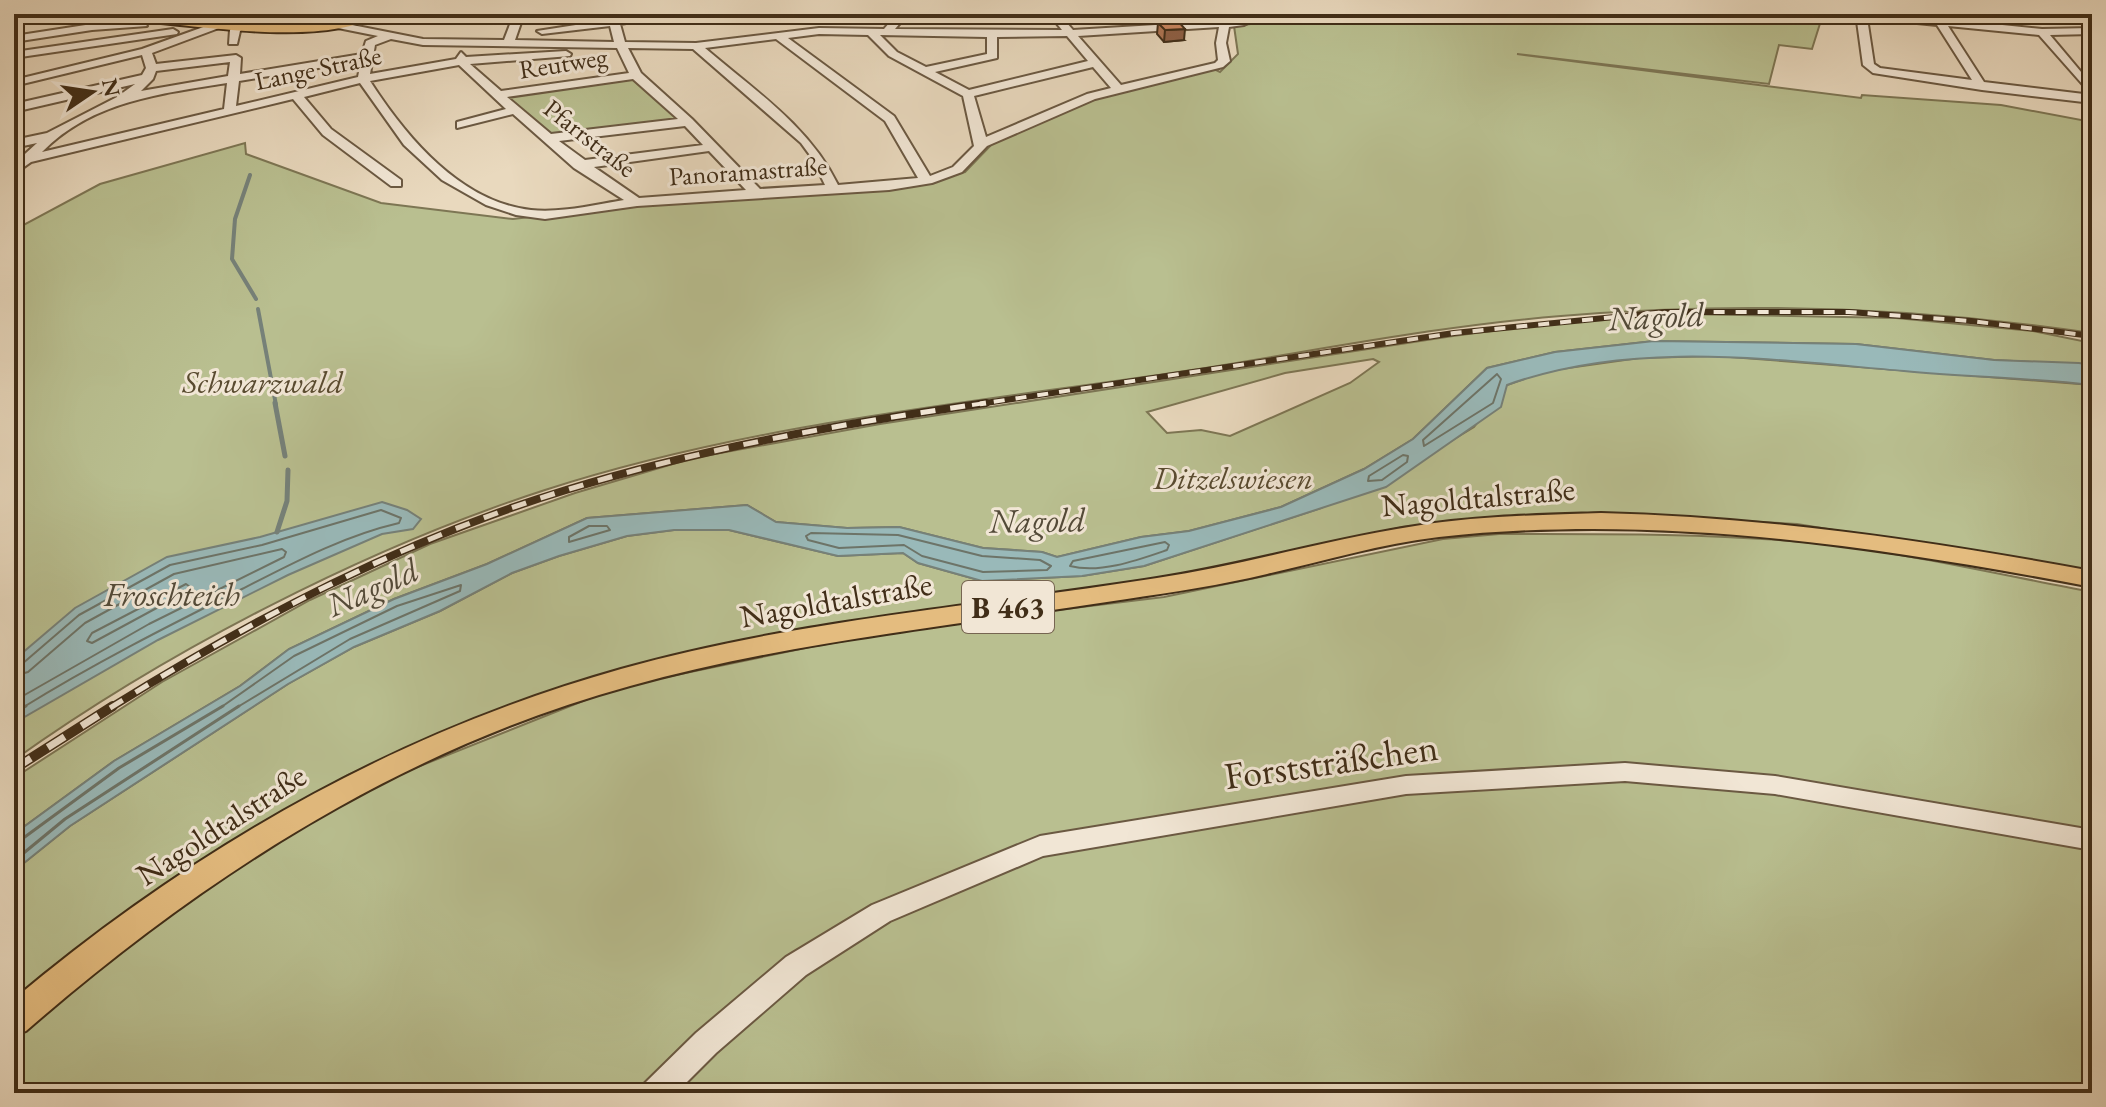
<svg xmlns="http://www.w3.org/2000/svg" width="2106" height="1107" viewBox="0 0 2106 1107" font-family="'EB Garamond',serif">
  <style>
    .green { fill: #b9bf90; stroke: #7d7654; stroke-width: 2; fill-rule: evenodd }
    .water { fill: #99b9b9; stroke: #768179; stroke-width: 2 }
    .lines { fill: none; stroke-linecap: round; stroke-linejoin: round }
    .shore-far1 { stroke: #6d7468; stroke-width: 2 }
    .shore { stroke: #6d7468; stroke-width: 3 }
    .stream-far1 { stroke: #768179; stroke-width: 4 }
    .stream { stroke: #768179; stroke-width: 5 }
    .minor-casing { stroke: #6b5942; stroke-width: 4 }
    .major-casing { stroke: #412e18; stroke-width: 4 }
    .minor { fill: #f1e6d5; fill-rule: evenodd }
    .major { fill: #e4bc7f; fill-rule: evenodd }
    .rail-far2-casing { stroke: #412e18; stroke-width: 6 }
    .rail-far1-casing { stroke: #412e18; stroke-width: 8 }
    .rail-casing { stroke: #412e18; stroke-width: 10 }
    .rail-far2 { stroke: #f1e6d5; stroke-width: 4; stroke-dasharray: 11; stroke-linecap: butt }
    .rail-far1 { stroke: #f1e6d5; stroke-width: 5; stroke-dasharray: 15; stroke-linecap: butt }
    .rail { stroke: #f1e6d5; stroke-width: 7; stroke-dasharray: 20; stroke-linecap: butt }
    .wall { fill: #af7554; stroke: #412e18; stroke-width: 2 }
    .shaded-wall { fill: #8e5f45; stroke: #412e18; stroke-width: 2 }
    .building { fill: #cb8862; stroke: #412e18; stroke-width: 2 }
    .labels { text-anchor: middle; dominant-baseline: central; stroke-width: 6; stroke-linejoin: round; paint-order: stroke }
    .far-street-label { font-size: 26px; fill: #412e18; stroke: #f1e6d5 }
    .shield { fill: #f1e6d5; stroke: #766551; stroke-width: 2 }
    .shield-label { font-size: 30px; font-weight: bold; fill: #412e18 }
    .park-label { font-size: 32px; font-style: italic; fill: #594b30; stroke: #f1e6d5 }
    .street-label { font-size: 32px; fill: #412e18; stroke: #f1e6d5 }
    .water-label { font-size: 34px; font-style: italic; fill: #534a38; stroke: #f1e6d5 }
    .near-street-label { font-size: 38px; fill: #412e18; stroke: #f1e6d5 }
  </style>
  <rect width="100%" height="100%" fill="#e9d9be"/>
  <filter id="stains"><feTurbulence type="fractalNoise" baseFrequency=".0025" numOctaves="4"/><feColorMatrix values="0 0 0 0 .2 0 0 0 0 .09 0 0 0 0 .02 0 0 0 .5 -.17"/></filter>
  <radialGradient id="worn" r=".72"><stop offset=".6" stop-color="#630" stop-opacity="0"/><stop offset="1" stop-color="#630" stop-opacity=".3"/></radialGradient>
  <g class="green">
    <path d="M1276,14H1823L1812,49L1779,45L1769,84L1517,54L1861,98L1862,95L2001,105L2092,122V333C1916,307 1739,301 1561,316C1435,326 1310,352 1185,371C971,403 752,423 545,490C366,548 167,651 14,760V230L100,184L245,143L246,154L381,203L513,219L641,204L902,186L965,172L992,144L1094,98L1214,69L1220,72L1238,54L1234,26L1259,23Z"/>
    <polygon points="633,76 684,122 551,137 505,96"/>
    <path d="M1682,314L1896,318L2033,331L2092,343V365L1994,360L1856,344L1654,341L1555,352L1487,368L1413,439L1364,469L1281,507L1189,531L1141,537L1057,557L1042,552L983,548L899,527L847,528L776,522L747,505L587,518L487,564L394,599L289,649L240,686L114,761L14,834V778L162,682L310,600L430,544L575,493L693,458L880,424L1453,336L1561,322ZM1373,359L1379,362L1350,383L1230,436L1201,430L1167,433L1147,412L1285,373Z"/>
    <polygon points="1717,356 2092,385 2092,572 1797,524 1665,517 1499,519 1403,527 1168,578 795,630 682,657 426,740 348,775 182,872 14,998 14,871 70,826 288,684 354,647 440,611 512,573 559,556 627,536 674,530 729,530 838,556 903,553 918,563 982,581 1082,576 1144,566 1321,508 1438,449 1474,427 1507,385 1547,371 1639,358"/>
    <path d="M1499,534C1600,534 1702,533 1804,542C1901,551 1996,574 2092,592V1093H14V1041L102,955L243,861L380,782L618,687L815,646L949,623L1164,597L1443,539Z"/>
  </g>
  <g class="water">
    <path d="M1654,341L1856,344L1994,360L2079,363L2092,365V385C2030,378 1967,377 1904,371C1773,360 1634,339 1507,385L1501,407L1386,487L1144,566L1082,576L982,581L918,563L903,553L838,556L729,530H674L627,536L559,556L512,573L440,611L354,647L288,684L70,826L14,871V834L114,761L240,686L289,649L394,599L487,564L587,518L747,505L776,522L847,528L899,527L983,548L1042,552L1057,557L1141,537L1189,531L1281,507L1364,469L1413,439L1487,368L1555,352Z"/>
    <polygon points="382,502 407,510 421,519 413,529 382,534 288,575 158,640 14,723 14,660 75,608 167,557 260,537"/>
  </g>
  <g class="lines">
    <g class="shore-far1">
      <polygon points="1497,374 1501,379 1493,403 1424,446 1423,440"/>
      <polygon points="1403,455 1408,456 1407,462 1382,480 1368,481 1369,476"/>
      <polygon points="589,526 607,526 610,530 569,542 569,537"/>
      <polygon points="811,533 898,535 982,556 1040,560 1051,566 1047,570 983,572 922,556 904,545 839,548 808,540 806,536"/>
      <path d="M1165,542L1169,545L1167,550C1138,560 1100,574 1070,566L1073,561Z"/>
      <polygon points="186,584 190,587 188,591 92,643 87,641 92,633"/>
      <path d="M14,666L22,664L79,615L170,565L262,545L381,510L401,518L399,523C343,536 293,563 242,589C168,626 93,664 22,708"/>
      <polyline points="14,676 28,672 85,623 174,574 282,549 286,552 284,557 149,624 14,701"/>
      <polyline points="220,708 294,656 397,606 461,585 460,591 350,639 236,708"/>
    </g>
    <g class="shore">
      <polyline points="14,713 26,706"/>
      <polyline points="14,840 22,839 119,768 223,706"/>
      <polyline points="14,861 65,819 239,706"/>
    </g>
    <g class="stream-far1">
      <polyline points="250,175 235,219 232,259 256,299"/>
      <polyline points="258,309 276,405"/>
    </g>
    <g class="stream">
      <polyline points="275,403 285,456"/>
      <polyline points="277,532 287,501 288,470"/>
    </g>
    <g class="minor-casing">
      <g id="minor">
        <polygon points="268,14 280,14 264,27 256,27 256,23"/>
        <polygon points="315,14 327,14 309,28 301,28 301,24"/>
        <path d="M514,14H524L515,40L614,42L610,26L542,34L537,31L608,20L607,14H617L618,18L683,14L620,24L625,42L696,43L819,28L884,29L897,14H908L895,29L1062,30L1049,14H1059L1073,30L1238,20L1252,14H1265L1244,25L1229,27L1226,43L1230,61L1223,67L1095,99L987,146L962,172L932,183L889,190L637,206L545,219L516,215L486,205L442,180L404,145L360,83L304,97L331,129L401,180V186H391L323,135L293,99L31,162L14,174V164L37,143L14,148V140L47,133L117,97L135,84L14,112V104L142,75L146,68L142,55L14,86V80L142,49L223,20L227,25L152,53L156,64L236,55L241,58L240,74L362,54L366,41L378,36L333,27V23L337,22L423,39L504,40ZM1219,27L1216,43L1218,60L1215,63L1121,85L1078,36ZM819,34L868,35L889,56L963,96L974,146L953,167L930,176L894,116L788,38ZM880,35L987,37V54L926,67L897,52ZM1067,36L1088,61L969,90L935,72L997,58V37ZM391,39L423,45L617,48L629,73L501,91L470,64L570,56L571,54L566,51L466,57L461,52L456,59L370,74L375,45ZM776,39L885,121L918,178L838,185C809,126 754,90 705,48ZM628,48L693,49L801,143L812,158L825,185L760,189L692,119L641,73ZM361,61L358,77L236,106L239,81ZM230,62L228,76L141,91L153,79L156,71ZM459,65L506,109L457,122V128L513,114L574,168L624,200C593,205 562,213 531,210C460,202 406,137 370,81ZM1093,67L1111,88L1087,94L986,137L974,96ZM633,79L678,119L551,134L507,97ZM227,83L224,109L42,152C92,101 160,94 227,83ZM685,126L703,145L585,160L559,141ZM709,151L746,190L639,198L594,167Z"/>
        <path d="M1856,14L1933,18V14H1941L1944,19L2042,29L2092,28V34L2050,35L2092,85V95L2039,35L1948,26L1984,82L2092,95V103L1982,90L1873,73L1863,65ZM1867,18L1937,25L1972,80L1880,68L1874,64Z"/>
        <polygon points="143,21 147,26 92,30 14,42 14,36 92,24"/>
        <polygon points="237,23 246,25 240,31 237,44 229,44 230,30"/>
        <polygon points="173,29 178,32 177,34 14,58 14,52"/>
        <polygon points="1625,763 1775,776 2092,830 2092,850 1775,794 1625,781 1406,794 1043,856 890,921 806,975 716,1053 676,1093 641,1093 645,1083 696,1033 786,957 872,905 1040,836 1406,776"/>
      </g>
    </g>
    <g class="major-casing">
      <g id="major">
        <path d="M101,14H157L276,24L377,14C327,51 170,21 107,18Z"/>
        <path d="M1601,513C1767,517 1929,541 2092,571V587C1876,546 1659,513 1439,537C1380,544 1324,561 1267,574C1221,585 1174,592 1127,599C961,625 792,641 630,686C401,749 203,877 26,1031L14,1036V999C194,848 394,733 621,669C795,620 979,606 1157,578C1244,565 1328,539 1415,526C1476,516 1539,515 1601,513Z"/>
      </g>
    </g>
    <use href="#minor" class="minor"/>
    <use href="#major" class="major"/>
    <g class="rail-far2-casing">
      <polyline id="rail-far2" points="972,405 1454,333 1665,312 1849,312 1971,321 2092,336"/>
    </g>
    <g class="rail-far1-casing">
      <path id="rail-far1" d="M110,708C253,619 405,539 566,490C703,448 845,423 986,403"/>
    </g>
    <g class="rail-casing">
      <polyline id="rail" points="14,769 113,706"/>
    </g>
    <use href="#rail-far2" class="rail-far2"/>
    <use href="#rail-far1" class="rail-far1"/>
    <use href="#rail" class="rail"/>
  </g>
  <polygon class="wall" points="1158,23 1184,40 1164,42 1157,34"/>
  <polygon class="shaded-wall" points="1185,29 1184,40 1164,42 1165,30"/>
  <polygon class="building" points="1178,21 1185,29 1165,30 1158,23"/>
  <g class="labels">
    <g class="far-street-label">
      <text transform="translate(563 63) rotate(-9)">Reutweg</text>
      <text transform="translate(318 68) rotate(-12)">Lange Straße</text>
      <text transform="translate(590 138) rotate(38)">Pfarrstraße</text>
      <text transform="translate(748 171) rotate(-4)">Panoramastraße</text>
    </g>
    <rect class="shield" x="962" y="581" width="92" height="52" rx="6"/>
    <g class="shield-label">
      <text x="1008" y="607">B 463</text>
    </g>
    <g class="park-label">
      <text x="263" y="382">Schwarzwald</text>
      <text x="1233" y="478">Ditzelswiesen</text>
    </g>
    <g class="street-label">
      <text transform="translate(1478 497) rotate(-5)">Nagoldtalstraße</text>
      <text transform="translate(836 600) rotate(-10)">Nagoldtalstraße</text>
      <text transform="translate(221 825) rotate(-33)">Nagoldtalstraße</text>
    </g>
    <g class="water-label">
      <text transform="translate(1656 316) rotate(-3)">Nagold</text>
      <text transform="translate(1037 520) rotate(-1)">Nagold</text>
      <text transform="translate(372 587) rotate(-24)">Nagold</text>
      <text x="172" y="594">Froschteich</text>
    </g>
    <g class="near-street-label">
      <text transform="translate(1331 761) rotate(-8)">Forststräßchen</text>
    </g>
  </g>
  <rect width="2106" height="1107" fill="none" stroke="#e9d9be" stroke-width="48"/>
  <rect x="16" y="16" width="2074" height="1075" fill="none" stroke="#412e18" stroke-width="4"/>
  <rect x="24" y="24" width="2058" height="1059" fill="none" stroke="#412e18" stroke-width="2"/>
  <g transform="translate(92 92) rotate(77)" stroke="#f1e6d5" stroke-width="6" paint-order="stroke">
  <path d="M0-6L14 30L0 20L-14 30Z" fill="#412e18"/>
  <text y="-12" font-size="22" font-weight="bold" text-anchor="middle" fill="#412e18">N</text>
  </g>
  <rect width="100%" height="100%" filter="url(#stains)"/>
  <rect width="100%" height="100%" fill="url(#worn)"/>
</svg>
